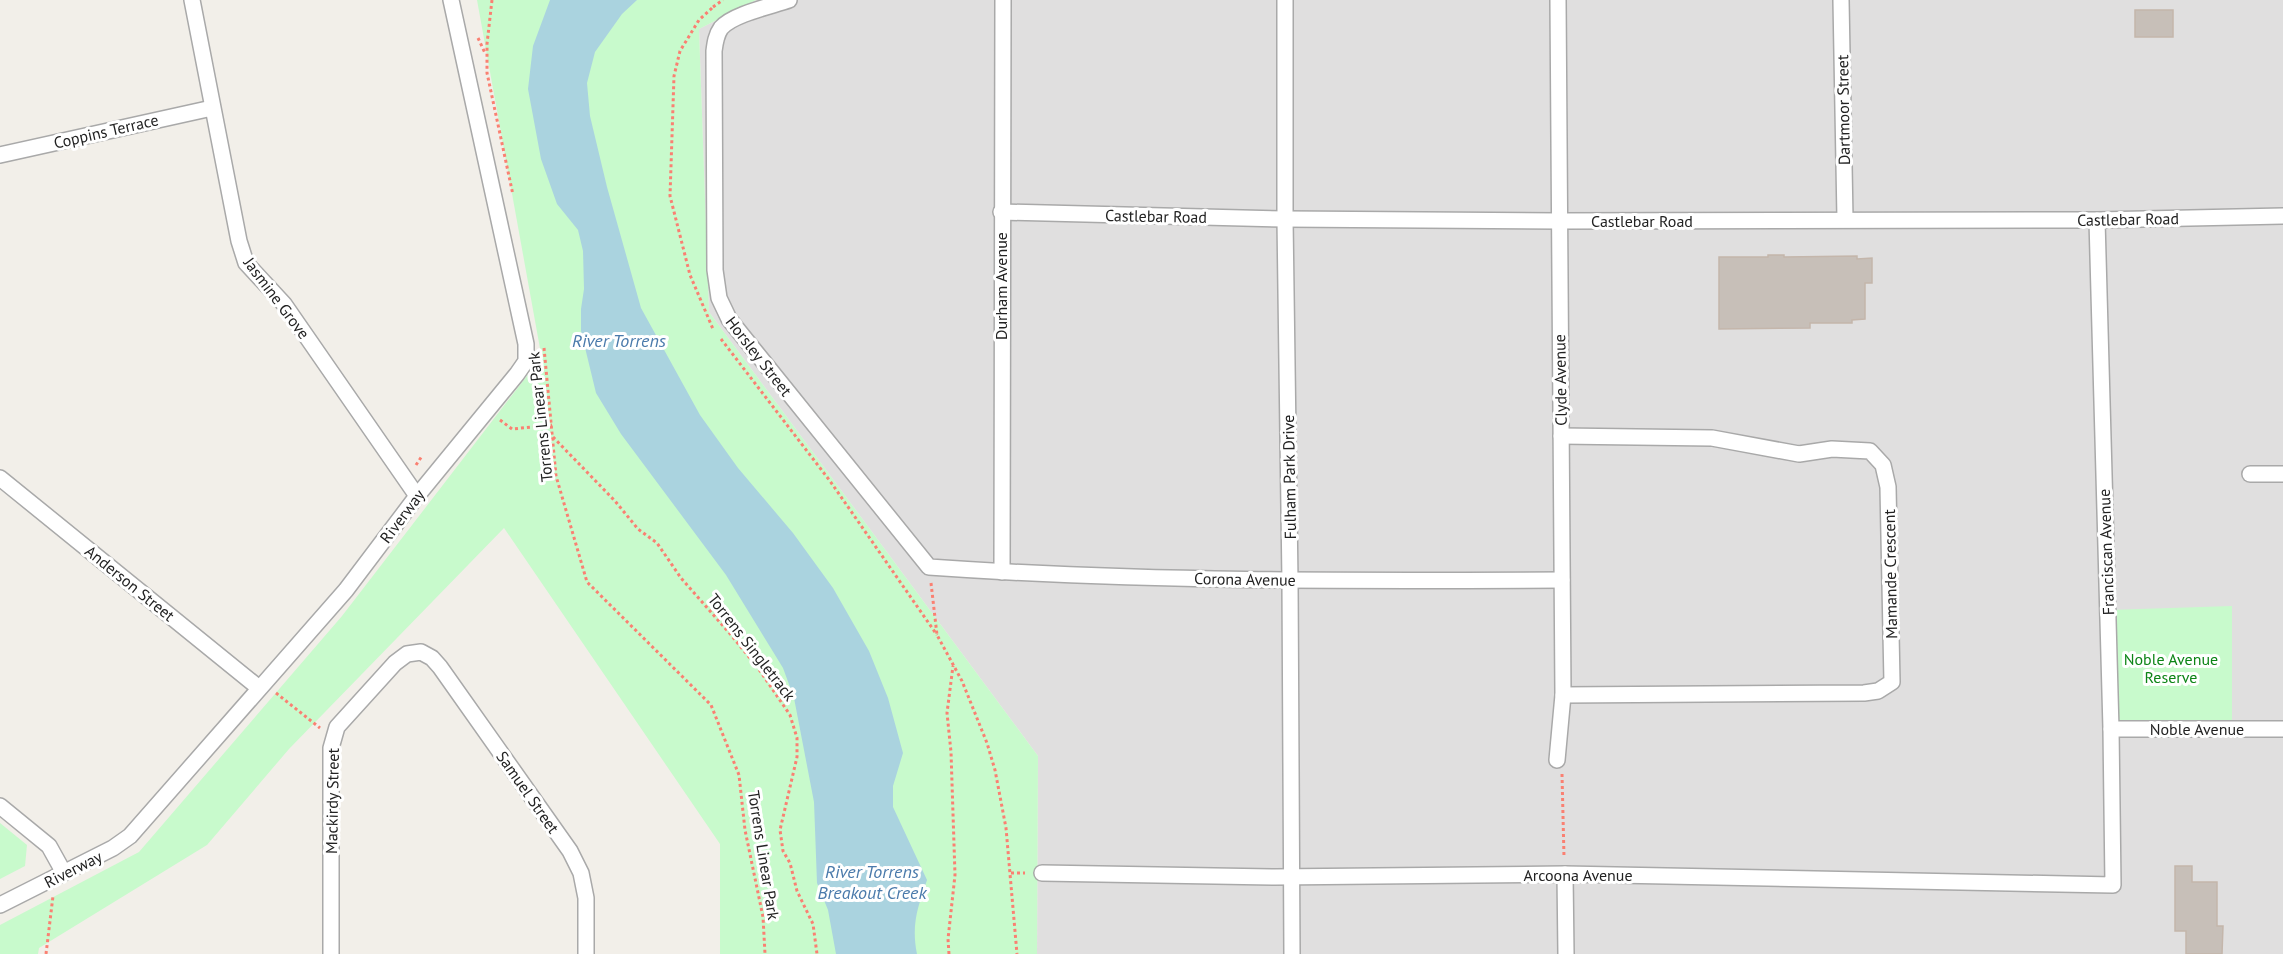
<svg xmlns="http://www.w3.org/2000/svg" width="2283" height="954" viewBox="0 0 2283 954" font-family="'PT Sans',sans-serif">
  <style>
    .residential { fill: #e0dfdf }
    .park { fill: #c8facc }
    .water { fill: #aad3df }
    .building { fill: #c7bfb8; stroke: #c4b6ab; stroke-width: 1.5 }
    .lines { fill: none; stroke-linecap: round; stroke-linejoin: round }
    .street-casing { stroke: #a9a9a9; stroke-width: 18 }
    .path { stroke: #fa8072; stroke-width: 3; stroke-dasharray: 3 3; stroke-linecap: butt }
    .street { stroke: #fff; stroke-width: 15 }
    .labels { text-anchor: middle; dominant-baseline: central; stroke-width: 6; stroke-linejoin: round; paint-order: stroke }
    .street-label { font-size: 16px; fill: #222; stroke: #fff }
    .park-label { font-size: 16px; fill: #0c8416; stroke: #fff }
    .water-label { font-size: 18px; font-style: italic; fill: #4a7aab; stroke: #fff }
  </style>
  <rect width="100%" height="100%" fill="#f2efe9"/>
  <polygon class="residential" points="756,0 2283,0 2283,954 1037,954 1038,756 709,312 699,29"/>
  <g class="park">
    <polygon points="477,0 756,0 699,29 709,312 1038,756 1037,954 720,954 720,844 504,528 289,749 207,845 39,948 38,954 0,954 0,925 139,852 342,616 533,368 543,365"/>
    <polygon points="2232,606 2232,729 2111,729 2108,610"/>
    <polygon points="0,823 27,845 25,866 0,879"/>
  </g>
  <path class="water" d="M550,0H637L622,14L595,52L587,83L590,116L607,187L641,308L700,415L738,468L793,533L833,588L869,651L888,698L903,753L893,786V807L927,880C918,907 911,924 917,954H836L828,910L817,883L814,802L794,698L783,668L726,575L621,434L596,393L581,331V309L584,289L583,251L578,230L557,204L541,159L528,89L533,46Z"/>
  <g class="building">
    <rect x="2135" y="10" width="38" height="27"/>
    <polygon points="1768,255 1784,255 1784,257 1857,256 1857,259 1872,258 1872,283 1865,283 1865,319 1852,320 1852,323 1810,323 1810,328 1719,329 1719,257 1768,257"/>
    <polygon points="2175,866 2192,866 2192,882 2217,882 2217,926 2223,926 2222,954 2186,954 2186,931 2175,931"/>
  </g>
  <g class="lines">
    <g class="street-casing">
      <g id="street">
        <polyline points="192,0 239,241 246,263 284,304 417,496"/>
        <path d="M789,0C772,6 733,14 721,28C716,35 715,43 714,51L715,270L719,298L729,319L929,567C1140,582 1351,581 1562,580"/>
        <polyline points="1285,0 1285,219 1290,581 1292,954"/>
        <polyline points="1841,0 1845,219"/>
        <polyline points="0,155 212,108"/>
        <polyline points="1001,212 1285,219 1558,221 2097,220 2283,216"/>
        <polyline points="1561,436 1712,438 1799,454 1832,449 1870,451 1883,465 1888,487 1892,682 1878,691 1864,693 1563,695"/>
        <polyline points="2250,474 2283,474"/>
        <polyline points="0,478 259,688"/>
        <polyline points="1002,572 1003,0"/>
        <polyline points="2111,729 2283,729"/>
        <polyline points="1557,760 1563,695 1558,0"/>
        <polyline points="0,806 49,846 64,873"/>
        <polyline points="1042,873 1275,877 1565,874 2113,885 2111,729 2097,220"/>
        <polyline points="1565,874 1566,954"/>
        <polyline points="0,905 113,848 130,836 346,590 417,496 517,374 526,361 526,344 451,0"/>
        <polyline points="331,954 331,748 337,727 395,663 407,654 421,652 432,658 440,667 570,851 581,873 586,898 586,954"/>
      </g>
    </g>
    <g class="path">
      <polyline points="492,0 487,44 487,73 513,195"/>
      <polyline points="713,7 723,0"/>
      <polyline points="712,8 699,20 680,51 674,76 670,196 690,275 713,329"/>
      <polyline points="478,38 485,53"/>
      <polyline points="721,339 830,481 937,635"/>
      <polyline points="544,348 556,476 587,582 711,705 739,775 745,830 763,917 765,954"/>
      <polyline points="500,420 512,429 552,425"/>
      <polyline points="553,437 615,501 638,529 657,543 681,578 731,635 758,668 790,715 797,738 797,757 780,830 783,851 790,863 797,891 813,924 817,954"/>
      <polyline points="416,465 422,456"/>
      <polyline points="931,583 937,635 962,681 987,743 995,770 1006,828 1017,954"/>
      <polyline points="276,693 320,728"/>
      <polyline points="1562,774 1564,857"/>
      <polyline points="1011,873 1025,873"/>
      <polyline points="46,954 53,896"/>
      <polyline points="949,954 948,939 955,875 951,752 947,713 953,666"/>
    </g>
    <use href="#street" class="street"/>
  </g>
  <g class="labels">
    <g class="street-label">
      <text transform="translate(1843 110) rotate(-91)">Dartmoor Street</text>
      <text transform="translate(106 131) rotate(-13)">Coppins Terrace</text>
      <text transform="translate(1156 216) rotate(1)">Castlebar Road</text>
      <text transform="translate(2128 219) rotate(-1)">Castlebar Road</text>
      <text x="1642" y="221">Castlebar Road</text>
      <text transform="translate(1001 286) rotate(-90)">Durham Avenue</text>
      <text transform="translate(277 298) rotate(53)">Jasmine Grove</text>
      <text transform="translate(759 356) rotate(52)">Horsley Street</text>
      <text transform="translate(1560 380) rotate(-91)">Clyde Avenue</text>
      <text transform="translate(540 417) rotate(-96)">Torrens Linear Park</text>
      <text transform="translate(1289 477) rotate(-91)">Fulham Park Drive</text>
      <text transform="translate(402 516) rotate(-53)">Riverway</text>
      <text transform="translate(2106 552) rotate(-92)">Franciscan Avenue</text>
      <text transform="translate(1890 574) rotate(-91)">Mamande Crescent</text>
      <text transform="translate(1245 579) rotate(1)">Corona Avenue</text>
      <text transform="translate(130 583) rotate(39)">Anderson Street</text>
      <text transform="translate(752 647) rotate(52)">Torrens Singletrack</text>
      <text x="2197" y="729">Noble Avenue</text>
      <text transform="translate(528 792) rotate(55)">Samuel Street</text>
      <text transform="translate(332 801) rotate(-89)">Mackirdy Street</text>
      <text transform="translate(764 855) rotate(81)">Torrens Linear Park</text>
      <text transform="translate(73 869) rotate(-27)">Riverway</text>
      <text x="1578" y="875">Arcoona Avenue</text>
    </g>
    <g class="park-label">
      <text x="2171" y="659">Noble Avenue<tspan x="2171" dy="18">Reserve</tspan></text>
    </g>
    <g class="water-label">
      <text x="619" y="340">River Torrens</text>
      <text x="872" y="871">River Torrens<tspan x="872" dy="21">Breakout Creek</tspan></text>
    </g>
  </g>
</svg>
